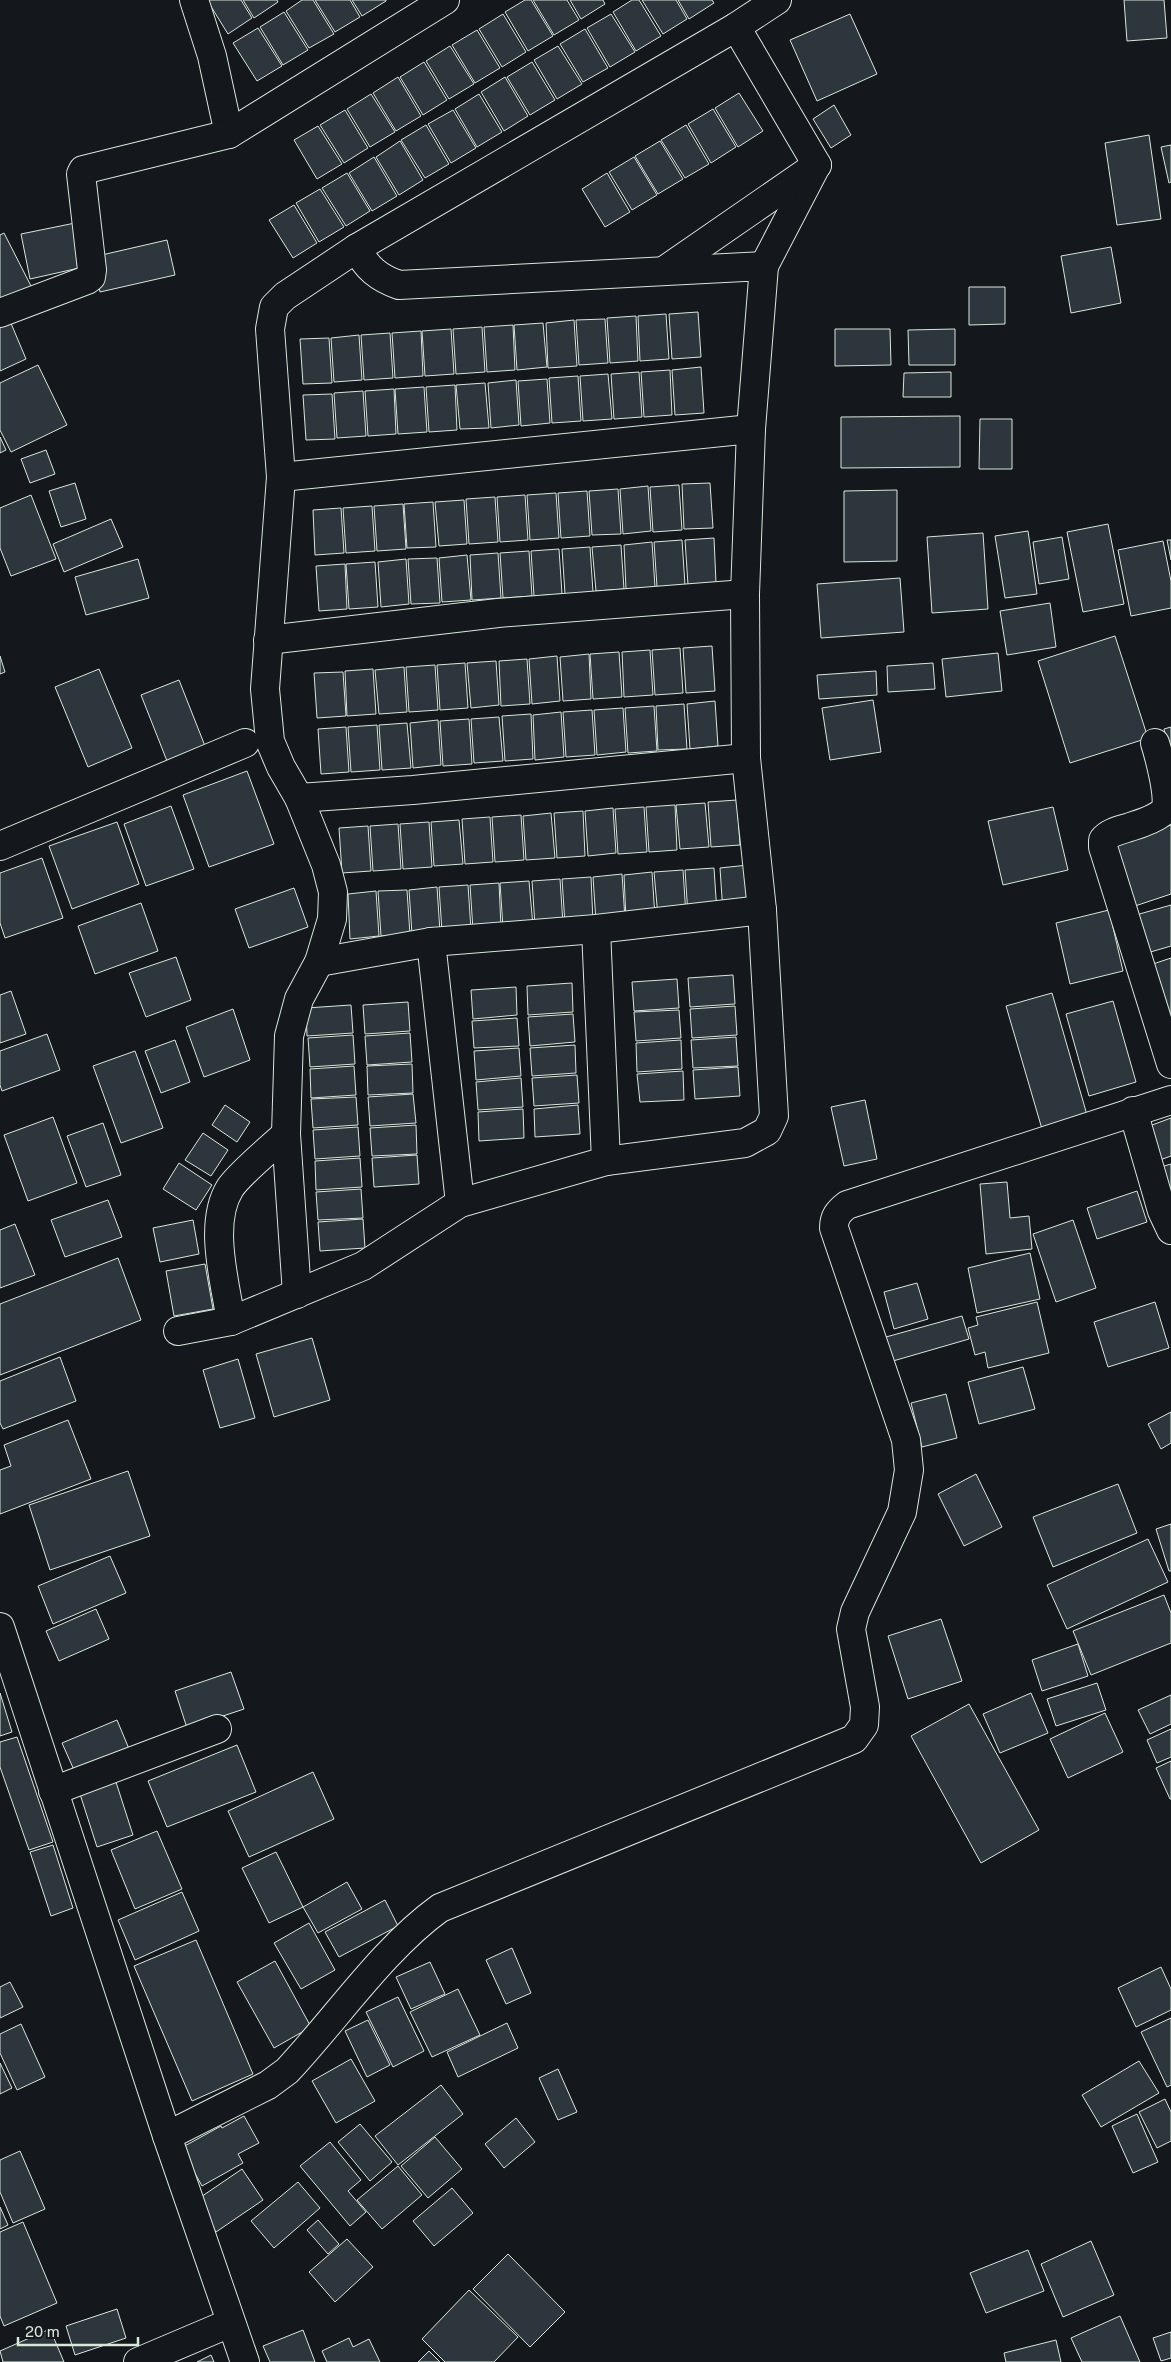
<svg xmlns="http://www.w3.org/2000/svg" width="1171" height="2362" viewBox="0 0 1171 2362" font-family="'Public Sans',sans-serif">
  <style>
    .building { fill: #2c363c; stroke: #d8e6dc }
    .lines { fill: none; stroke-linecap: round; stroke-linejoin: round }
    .minor-casing { stroke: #d8e6dc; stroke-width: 30 }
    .minor { stroke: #14181c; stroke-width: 28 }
  </style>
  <rect width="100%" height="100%" fill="#14181c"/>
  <g class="building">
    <polygon points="207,0 241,0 252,18 228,34"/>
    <polygon points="243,0 277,0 278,2 254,18"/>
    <polygon points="302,0 313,0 334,34 309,48 286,11"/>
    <polygon points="315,0 350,0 360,17 335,32"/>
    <polygon points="352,0 386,0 386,1 362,16"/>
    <polygon points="525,0 531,0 553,36 528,51 505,12"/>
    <polygon points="533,0 567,0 579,20 554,35"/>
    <polygon points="570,0 603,0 605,4 581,19"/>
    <polygon points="632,0 639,0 661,36 636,51 613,12"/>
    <polygon points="642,0 676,0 687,19 663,34"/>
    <polygon points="678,0 712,0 714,3 689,19"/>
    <polygon points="1124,0 1164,0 1167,38 1127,41"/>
    <polygon points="284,12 308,50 283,65 260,27"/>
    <polygon points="503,14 526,52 502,67 479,29"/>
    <polygon points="611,14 635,52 610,67 587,28"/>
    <polygon points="850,14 877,74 817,101 790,40"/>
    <polygon points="258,28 282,66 257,81 233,43"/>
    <polygon points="585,29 608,68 583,82 560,44"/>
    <polygon points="477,30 500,68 475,83 452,45"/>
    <polygon points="450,46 474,84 449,99 426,61"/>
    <polygon points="558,46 582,84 557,99 534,60"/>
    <polygon points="424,62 447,100 423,115 400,77"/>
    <polygon points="532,62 555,100 530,115 507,77"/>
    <polygon points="398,77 421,116 396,131 373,93"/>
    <polygon points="505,77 528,116 504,131 481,92"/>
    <polygon points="739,93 763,131 738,147 715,108"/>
    <polygon points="371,94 395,132 370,147 347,109"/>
    <polygon points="479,94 502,132 477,147 455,109"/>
    <polygon points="834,105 851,135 831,148 813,119"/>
    <polygon points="713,109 736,147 711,163 688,124"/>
    <polygon points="345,110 368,148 344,163 320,125"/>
    <polygon points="453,110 476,148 451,163 428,124"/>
    <polygon points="426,125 449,164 425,178 401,140"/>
    <polygon points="686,125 709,164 685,178 661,140"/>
    <polygon points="318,126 342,164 317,179 294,140"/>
    <polygon points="1149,135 1161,219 1117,225 1105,143"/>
    <polygon points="400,141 423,180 399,195 376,157"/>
    <polygon points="660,141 683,179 658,194 635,156"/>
    <polygon points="1171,145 1171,182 1169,183 1161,147"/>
    <polygon points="374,157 397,196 372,211 349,173"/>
    <polygon points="634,157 657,195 632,210 609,172"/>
    <polygon points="347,173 370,211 346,226 322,188"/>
    <polygon points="607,173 630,212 605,227 582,189"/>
    <polygon points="320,189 344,227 319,242 296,203"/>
    <polygon points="294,205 317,243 293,258 269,220"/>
    <polygon points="80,222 88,266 30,279 21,234"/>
    <polygon points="4,233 31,286 0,302 0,235"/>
    <polygon points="167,240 175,275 100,292 93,257"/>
    <polygon points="1111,247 1121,303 1071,313 1061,256"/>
    <polygon points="969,287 1005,287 1005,324 969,325"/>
    <polygon points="698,312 701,357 672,359 669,314"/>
    <polygon points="666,314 669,359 640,361 638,316"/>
    <polygon points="636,316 638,361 610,363 607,318"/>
    <polygon points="605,319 608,363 579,365 576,320"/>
    <polygon points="574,320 577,366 548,368 546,323"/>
    <polygon points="10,321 26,359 0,371 0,325"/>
    <polygon points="543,323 547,367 517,370 514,325"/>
    <polygon points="513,325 515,370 487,372 484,327"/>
    <polygon points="482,327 485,372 456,374 453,329"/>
    <polygon points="451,329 454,374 425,376 422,331"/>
    <polygon points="835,329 890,329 891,365 835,366"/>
    <polygon points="955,329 955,365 909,365 908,330"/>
    <polygon points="421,331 423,376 395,378 392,333"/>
    <polygon points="390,333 393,378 364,380 361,335"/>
    <polygon points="359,335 362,380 334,382 331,338"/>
    <polygon points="329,338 332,383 303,384 300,339"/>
    <polygon points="38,365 67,425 11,452 0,430 0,383"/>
    <polygon points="701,367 704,413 675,415 672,370"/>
    <polygon points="670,370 672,415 644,417 641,372"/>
    <polygon points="639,372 642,417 614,419 611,374"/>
    <polygon points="951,372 951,397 903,397 904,373"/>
    <polygon points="608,374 612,419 583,421 580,376"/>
    <polygon points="578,376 581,421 552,423 549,378"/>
    <polygon points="547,379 550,423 521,426 518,381"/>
    <polygon points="516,380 519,425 491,428 488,383"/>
    <polygon points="485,383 489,428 460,429 456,385"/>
    <polygon points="455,385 457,430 429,432 426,387"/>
    <polygon points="424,387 427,432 398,434 395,389"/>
    <polygon points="394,389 396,434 368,436 365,391"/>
    <polygon points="363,391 366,436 337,438 334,393"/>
    <polygon points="332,394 335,439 306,440 303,395"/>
    <polygon points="960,416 960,467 841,468 841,417"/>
    <polygon points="980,419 1012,419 1012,469 979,469"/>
    <polygon points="0,437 6,450 0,453"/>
    <polygon points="46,450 55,474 30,483 21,459"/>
    <polygon points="75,483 86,519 61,527 49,491"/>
    <polygon points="710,483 713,528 684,529 682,484"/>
    <polygon points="679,485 682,530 653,532 650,487"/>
    <polygon points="648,486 651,531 623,534 620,489"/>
    <polygon points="618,489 621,534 592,535 589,491"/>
    <polygon points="897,490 897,561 844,562 844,491"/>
    <polygon points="587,491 590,536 561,538 558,493"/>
    <polygon points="556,493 559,538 530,540 527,495"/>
    <polygon points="31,495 56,559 11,576 0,548 0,508"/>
    <polygon points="525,495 528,540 500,542 497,497"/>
    <polygon points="495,497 498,542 469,544 466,499"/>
    <polygon points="464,500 467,544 439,546 435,502"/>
    <polygon points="433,502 436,547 407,548 404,504"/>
    <polygon points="403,504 406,549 377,551 374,506"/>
    <polygon points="372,506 375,551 346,553 343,508"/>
    <polygon points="341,508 344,553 315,555 313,510"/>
    <polygon points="111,519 123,547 64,572 53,544"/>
    <polygon points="1108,524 1124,604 1083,612 1067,532"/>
    <polygon points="1028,531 1037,594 1005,598 995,536"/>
    <polygon points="983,533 988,609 932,613 927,537"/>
    <polygon points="1062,537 1069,579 1039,584 1033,542"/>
    <polygon points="714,538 716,583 688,585 685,540"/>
    <polygon points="682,540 685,585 657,587 654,542"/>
    <polygon points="1167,540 1171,540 1171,560"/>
    <polygon points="1163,541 1171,581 1171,608 1131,616 1118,550"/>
    <polygon points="652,542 655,587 626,589 624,545"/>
    <polygon points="621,545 624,589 596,591 592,547"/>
    <polygon points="590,547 593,592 565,594 562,549"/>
    <polygon points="559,549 562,594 534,596 531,551"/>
    <polygon points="529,551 532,596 503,598 500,553"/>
    <polygon points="498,553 501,598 472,600 470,555"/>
    <polygon points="467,555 471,600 442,602 439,558"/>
    <polygon points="437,558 440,603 411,604 408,559"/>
    <polygon points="138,559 149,598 86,615 75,577"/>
    <polygon points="406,559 409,604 381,607 378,562"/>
    <polygon points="375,562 378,607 349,609 346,564"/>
    <polygon points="345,564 347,609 319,611 316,566"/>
    <polygon points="900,578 904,632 821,638 817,584"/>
    <polygon points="1050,603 1056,647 1007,655 1000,611"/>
    <polygon points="1115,636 1148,738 1070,763 1038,661"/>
    <polygon points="712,646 715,691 686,693 683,648"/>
    <polygon points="680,648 683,693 655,695 652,650"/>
    <polygon points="650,650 653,695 624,697 622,652"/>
    <polygon points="619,652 622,697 593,699 590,654"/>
    <polygon points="998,653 1002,691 946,697 942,659"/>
    <polygon points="589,654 591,699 563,701 560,657"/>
    <polygon points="0,656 5,672 0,674"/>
    <polygon points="557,656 560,701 532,704 529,659"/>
    <polygon points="527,659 530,704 501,706 499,661"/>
    <polygon points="496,661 499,705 471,708 467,663"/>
    <polygon points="465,663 468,708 440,710 437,665"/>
    <polygon points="933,663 935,689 888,692 887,666"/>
    <polygon points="435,665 438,710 409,712 406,667"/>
    <polygon points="404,667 407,712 379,714 375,670"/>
    <polygon points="99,669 132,748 88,767 55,687"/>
    <polygon points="373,669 376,714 347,716 345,671"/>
    <polygon points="876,671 877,695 819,699 817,675"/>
    <polygon points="343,672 346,716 317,718 314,673"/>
    <polygon points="179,680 205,746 167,761 141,695"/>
    <polygon points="873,700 881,752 830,760 822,708"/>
    <polygon points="715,701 718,746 690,749 687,704"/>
    <polygon points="684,704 687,749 658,750 656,706"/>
    <polygon points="654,706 657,751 628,753 625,708"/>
    <polygon points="623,708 626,752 597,755 594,710"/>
    <polygon points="592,710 595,755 566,757 563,712"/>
    <polygon points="561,712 564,757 535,760 533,715"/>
    <polygon points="531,714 533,759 505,761 502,716"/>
    <polygon points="499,717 503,761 474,763 471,719"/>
    <polygon points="469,719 472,764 443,766 440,721"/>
    <polygon points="438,720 441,765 413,768 410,723"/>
    <polygon points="407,723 411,768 382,770 379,725"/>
    <polygon points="377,725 380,770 351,772 348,727"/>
    <polygon points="346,727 349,772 321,774 318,729"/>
    <polygon points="1171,727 1171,762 1164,729"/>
    <polygon points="247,771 274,844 209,867 183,795"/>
    <polygon points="737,800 740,845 711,847 708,802"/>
    <polygon points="705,803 709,847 680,849 676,805"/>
    <polygon points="675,805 677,850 649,852 646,807"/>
    <polygon points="171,806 194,869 146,886 124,824"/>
    <polygon points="644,807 647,852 618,854 615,809"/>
    <polygon points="1053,807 1068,870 1003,885 988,821"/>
    <polygon points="613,808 616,853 588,856 585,811"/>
    <polygon points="583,811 585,856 557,858 554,813"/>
    <polygon points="551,813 555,858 526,860 523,816"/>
    <polygon points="521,815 524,860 495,862 492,817"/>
    <polygon points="490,817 493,862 465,864 462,819"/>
    <polygon points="459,820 463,864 434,866 431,822"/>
    <polygon points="117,822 139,884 72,909 49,846"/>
    <polygon points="429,822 432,867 403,869 400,824"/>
    <polygon points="398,824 401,869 373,871 370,826"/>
    <polygon points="1171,825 1171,894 1132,907 1112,844"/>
    <polygon points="368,826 371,871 342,873 339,828"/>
    <polygon points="42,858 63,918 5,938 0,923 0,873"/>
    <polygon points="748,865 751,910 723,913 720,868"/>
    <polygon points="714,868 717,913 688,915 685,870"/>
    <polygon points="683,870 686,915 658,917 654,872"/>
    <polygon points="652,872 655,917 626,920 624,875"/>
    <polygon points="622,874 625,919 596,922 593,877"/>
    <polygon points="591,877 593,922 565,924 562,879"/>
    <polygon points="560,879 563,924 535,926 532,881"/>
    <polygon points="529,881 533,926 503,928 500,883"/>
    <polygon points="499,883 501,928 473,930 470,885"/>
    <polygon points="468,885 471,930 442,932 439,887"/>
    <polygon points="437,887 440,932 412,934 409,890"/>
    <polygon points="294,888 308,927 249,948 235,909"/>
    <polygon points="407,890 410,935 381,936 378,891"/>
    <polygon points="376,891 379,936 350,939 348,894"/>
    <polygon points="141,903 158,951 95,974 78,926"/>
    <polygon points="1171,905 1171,946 1147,953 1136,915"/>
    <polygon points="1109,910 1123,971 1070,984 1056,923"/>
    <polygon points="176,957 191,1000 146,1017 129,973"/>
    <polygon points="1171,958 1171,1034 1147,966"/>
    <polygon points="733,975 735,1004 690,1007 688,978"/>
    <polygon points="677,979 679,1008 634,1011 632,982"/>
    <polygon points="572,983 573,1012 528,1015 527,986"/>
    <polygon points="516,987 517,1015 473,1019 471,990"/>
    <polygon points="11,991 26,1034 0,1043 0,995"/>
    <polygon points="1052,993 1087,1115 1042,1129 1006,1006"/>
    <polygon points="1113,1001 1136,1082 1089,1096 1066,1014"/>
    <polygon points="408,1002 410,1031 365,1034 363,1005"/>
    <polygon points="351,1005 353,1033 307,1036 306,1008"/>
    <polygon points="735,1006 737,1035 692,1038 690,1009"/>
    <polygon points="233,1009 250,1060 204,1077 186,1027"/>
    <polygon points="679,1010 681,1038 636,1041 634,1012"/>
    <polygon points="573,1014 575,1042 530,1046 528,1017"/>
    <polygon points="517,1018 519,1046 474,1048 472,1021"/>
    <polygon points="410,1033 412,1062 367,1065 365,1036"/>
    <polygon points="47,1034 60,1070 2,1091 0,1085 0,1051"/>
    <polygon points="353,1035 355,1064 310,1067 308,1038"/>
    <polygon points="736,1037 738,1066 693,1068 691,1040"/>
    <polygon points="175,1040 190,1082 161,1093 145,1051"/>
    <polygon points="681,1040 682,1069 637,1072 636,1043"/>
    <polygon points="575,1045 576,1073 532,1076 530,1048"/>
    <polygon points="519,1048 521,1076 476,1080 474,1051"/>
    <polygon points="135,1051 163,1128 121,1143 93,1066"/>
    <polygon points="412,1064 413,1093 368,1095 367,1066"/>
    <polygon points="354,1066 356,1095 311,1098 310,1069"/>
    <polygon points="738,1067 740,1096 695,1099 693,1070"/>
    <polygon points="683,1071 684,1100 640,1102 637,1074"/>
    <polygon points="577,1075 579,1103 534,1106 532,1078"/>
    <polygon points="521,1078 523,1107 478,1110 476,1082"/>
    <polygon points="413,1094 416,1123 370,1126 368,1097"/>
    <polygon points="356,1097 358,1125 313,1128 311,1099"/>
    <polygon points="865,1100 877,1159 844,1166 831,1107"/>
    <polygon points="225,1105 250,1122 237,1142 212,1125"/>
    <polygon points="578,1105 580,1134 535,1137 534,1109"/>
    <polygon points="523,1109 524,1138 479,1141 478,1112"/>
    <polygon points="53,1117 77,1183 28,1201 4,1135"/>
    <polygon points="1171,1118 1171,1156 1157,1161 1144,1128"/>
    <polygon points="103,1123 121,1175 86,1187 67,1136"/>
    <polygon points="416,1125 417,1154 372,1156 370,1128"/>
    <polygon points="358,1127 360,1156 315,1159 313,1130"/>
    <polygon points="203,1133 228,1150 211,1176 185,1160"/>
    <polygon points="417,1155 419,1184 374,1187 372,1158"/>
    <polygon points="360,1158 362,1187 316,1190 315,1161"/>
    <polygon points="179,1163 212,1185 196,1210 163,1189"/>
    <polygon points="1171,1164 1171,1195 1161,1167"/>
    <polygon points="1007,1182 1010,1218 1029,1216 1032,1249 986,1254 980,1184"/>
    <polygon points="361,1189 363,1218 318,1220 316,1192"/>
    <polygon points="1137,1191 1147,1222 1097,1239 1087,1208"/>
    <polygon points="108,1200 122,1237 65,1257 51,1220"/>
    <polygon points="363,1219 365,1248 320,1251 318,1222"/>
    <polygon points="193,1220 199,1254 160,1262 153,1228"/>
    <polygon points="1073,1220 1096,1288 1056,1302 1033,1234"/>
    <polygon points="15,1224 35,1275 0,1288 0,1230"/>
    <polygon points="1030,1253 1040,1299 977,1313 968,1268"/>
    <polygon points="118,1258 141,1320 0,1375 0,1304"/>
    <polygon points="205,1264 213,1309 174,1316 166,1271"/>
    <polygon points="917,1283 928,1319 894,1329 884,1292"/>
    <polygon points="1037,1302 1049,1353 988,1368 985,1352 975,1355 968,1328 978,1325 976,1317"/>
    <polygon points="1155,1302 1169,1348 1108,1367 1094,1322"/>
    <polygon points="962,1316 969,1339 893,1361 886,1337"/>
    <polygon points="312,1338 330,1400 274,1417 256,1354"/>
    <polygon points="60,1357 76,1401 3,1429 0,1423 0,1381"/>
    <polygon points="238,1359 255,1418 220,1428 203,1370"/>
    <polygon points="1023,1367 1035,1409 979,1424 968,1382"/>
    <polygon points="946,1394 957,1438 922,1447 911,1403"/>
    <polygon points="1171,1412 1171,1443 1161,1449 1148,1424"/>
    <polygon points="68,1420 91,1479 0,1514 0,1470 11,1466 4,1445"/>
    <polygon points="128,1471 150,1536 50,1570 29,1505"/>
    <polygon points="976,1474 1002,1527 964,1546 938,1494"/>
    <polygon points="1118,1484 1137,1533 1053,1567 1033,1517"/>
    <polygon points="1171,1524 1171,1571 1169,1571 1156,1529"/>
    <polygon points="1148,1539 1168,1582 1067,1629 1047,1585"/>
    <polygon points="110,1556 126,1593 53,1624 38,1586"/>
    <polygon points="1164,1595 1171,1613 1171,1643 1091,1675 1073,1631"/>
    <polygon points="96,1609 109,1639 59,1661 46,1631"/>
    <polygon points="941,1619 962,1681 908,1699 888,1636"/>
    <polygon points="1078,1644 1088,1676 1042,1691 1032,1660"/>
    <polygon points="231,1672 244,1709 187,1728 175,1691"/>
    <polygon points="1097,1683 1106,1710 1056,1726 1047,1699"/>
    <polygon points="0,1693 12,1732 0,1736"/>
    <polygon points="1031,1693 1048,1733 1000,1753 983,1714"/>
    <polygon points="1171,1695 1171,1724 1150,1734 1138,1710"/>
    <polygon points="969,1704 1039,1830 981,1863 911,1736"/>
    <polygon points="1105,1713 1123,1752 1068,1778 1050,1739"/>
    <polygon points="117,1720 132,1756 78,1779 62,1743"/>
    <polygon points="1171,1729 1171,1757 1157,1763 1147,1740"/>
    <polygon points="17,1737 53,1842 29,1850 0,1767 0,1742"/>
    <polygon points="237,1745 256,1792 167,1827 148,1781"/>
    <polygon points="1171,1761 1171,1799 1170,1799 1156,1768"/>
    <polygon points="313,1772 334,1819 249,1857 228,1811"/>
    <polygon points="115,1779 133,1835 97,1847 79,1791"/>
    <polygon points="157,1831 182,1889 135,1909 111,1850"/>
    <polygon points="53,1845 73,1908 51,1916 30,1852"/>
    <polygon points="276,1852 303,1907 269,1923 242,1868"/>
    <polygon points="347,1882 362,1909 318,1933 303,1907"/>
    <polygon points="182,1892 199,1931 135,1960 118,1920"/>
    <polygon points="385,1900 398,1926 339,1957 325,1932"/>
    <polygon points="309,1923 335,1970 301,1989 274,1943"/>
    <polygon points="196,1940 253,2074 192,2101 134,1966"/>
    <polygon points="512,1948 531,1993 506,2004 486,1960"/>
    <polygon points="275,1961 311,2027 274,2048 237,1982"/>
    <polygon points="430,1962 445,1994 411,2009 396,1977"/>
    <polygon points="1161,1967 1171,1989 1171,2010 1136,2027 1118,1988"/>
    <polygon points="10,1982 23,2007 0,2018 0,1987"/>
    <polygon points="458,1989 480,2035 432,2057 410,2012"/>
    <polygon points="398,1997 424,2051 393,2067 366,2012"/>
    <polygon points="1171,2018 1171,2085 1167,2087 1141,2032"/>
    <polygon points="368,2020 390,2065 367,2077 345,2031"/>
    <polygon points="507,2023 518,2048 458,2077 447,2052"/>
    <polygon points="21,2024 45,2077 17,2090 0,2053 0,2034"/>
    <polygon points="351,2059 375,2101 336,2123 312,2081"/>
    <polygon points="1139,2061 1159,2093 1101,2127 1082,2095"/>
    <polygon points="0,2063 12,2088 0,2094"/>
    <polygon points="558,2069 577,2112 558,2120 539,2078"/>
    <polygon points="441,2085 463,2114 398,2165 375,2136"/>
    <polygon points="1165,2099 1171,2112 1171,2141 1157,2148 1139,2112"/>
    <polygon points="1137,2114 1158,2162 1133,2173 1112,2126"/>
    <polygon points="244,2116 259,2143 238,2154 243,2163 202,2186 181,2148 221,2126 222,2128"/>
    <polygon points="516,2118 535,2142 504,2168 485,2144"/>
    <polygon points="360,2124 392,2162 370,2181 338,2142"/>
    <polygon points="435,2137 462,2169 428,2198 401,2166"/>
    <polygon points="330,2142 361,2180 348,2191 366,2212 350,2226 300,2166"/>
    <polygon points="20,2151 45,2209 13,2223 0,2192 0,2160"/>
    <polygon points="398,2166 422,2195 382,2229 357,2200"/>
    <polygon points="242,2169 263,2200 216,2232 195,2201"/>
    <polygon points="298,2182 320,2208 274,2248 251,2221"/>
    <polygon points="452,2188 473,2213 434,2246 413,2221"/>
    <polygon points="0,2207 8,2225 0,2229"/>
    <polygon points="318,2220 339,2244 328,2254 307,2230"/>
    <polygon points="23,2222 57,2303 4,2326 0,2316 0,2232"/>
    <polygon points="347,2239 373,2267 335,2302 309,2272"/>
    <polygon points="1091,2241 1114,2295 1063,2317 1041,2264"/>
    <polygon points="1028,2250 1044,2291 986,2313 970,2273"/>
    <polygon points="508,2254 565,2312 530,2347 473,2289"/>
    <polygon points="469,2290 518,2337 494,2362 445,2362 422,2339"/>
    <polygon points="117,2309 126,2338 75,2355 66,2326"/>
    <polygon points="1120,2316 1140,2362 1082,2362 1071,2338"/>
    <polygon points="50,2329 64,2362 3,2362 0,2351"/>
    <polygon points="303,2330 315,2362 270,2362 263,2346"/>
    <polygon points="1171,2332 1171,2358 1161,2361 1153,2338"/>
    <polygon points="349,2338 353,2347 369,2339 380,2362 327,2362 322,2351"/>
    <polygon points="1056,2340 1061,2362 1006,2362 1004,2353"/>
    <polygon points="429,2351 440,2362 418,2362"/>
    <polygon points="211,2355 214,2362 197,2362"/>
  </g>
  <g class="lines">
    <g class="minor-casing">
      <g id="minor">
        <polyline points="194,0 212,56 229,134 445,0"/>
        <polyline points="736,27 817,165"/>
        <polyline points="764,266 815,168"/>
        <polyline points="665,270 817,165"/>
        <polyline points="0,313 87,280 91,277 92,270 81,174 83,170 229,134"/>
        <polyline points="281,477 751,429"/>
        <polyline points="268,640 498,613 745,594"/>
        <path d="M1155,743C1159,756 1171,800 1165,810C1158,818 1140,824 1130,827C1121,830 1109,832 1103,840V847L1171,1064"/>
        <polyline points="299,798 413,790 746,758"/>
        <polyline points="0,846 245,743"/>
        <polyline points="596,929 606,1161"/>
        <polyline points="431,942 460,1203"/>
        <polyline points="319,962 431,942 596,929 762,910"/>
        <polyline points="1133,1111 1162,1211 1171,1230"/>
        <polyline points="297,1294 286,1134 289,1036 299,999 319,962 332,919 333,892 326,865 299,798 281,767 270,741 265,689 281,477 270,329 274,307 285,296 357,248 736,27 777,0"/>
        <path d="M231,1321C225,1282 208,1223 230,1188C239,1174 272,1147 286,1134"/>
        <path d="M178,1331L231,1321L363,1266L460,1203L606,1161L745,1143L767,1131L774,1116L762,910L746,758L745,594L751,429L764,266L399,285C379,278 366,268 357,248"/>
        <polyline points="0,1627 167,2136 245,2362"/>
        <polyline points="53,1791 217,1729"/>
        <path d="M167,2136L268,2085L287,2071C336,2019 383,1949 440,1908L854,1739L864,1725L865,1707L851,1629L855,1612L902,1512L909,1470L906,1440L834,1228C834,1217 838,1212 847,1205L1171,1100"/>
        <polyline points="138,2362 230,2323"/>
      </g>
    </g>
    <use href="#minor" class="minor"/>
  </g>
  <path d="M18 2337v8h120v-8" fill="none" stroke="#d8e6dc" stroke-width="2.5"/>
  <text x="25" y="2337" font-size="15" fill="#d8e6dc" stroke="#14181c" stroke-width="4" paint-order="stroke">20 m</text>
</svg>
